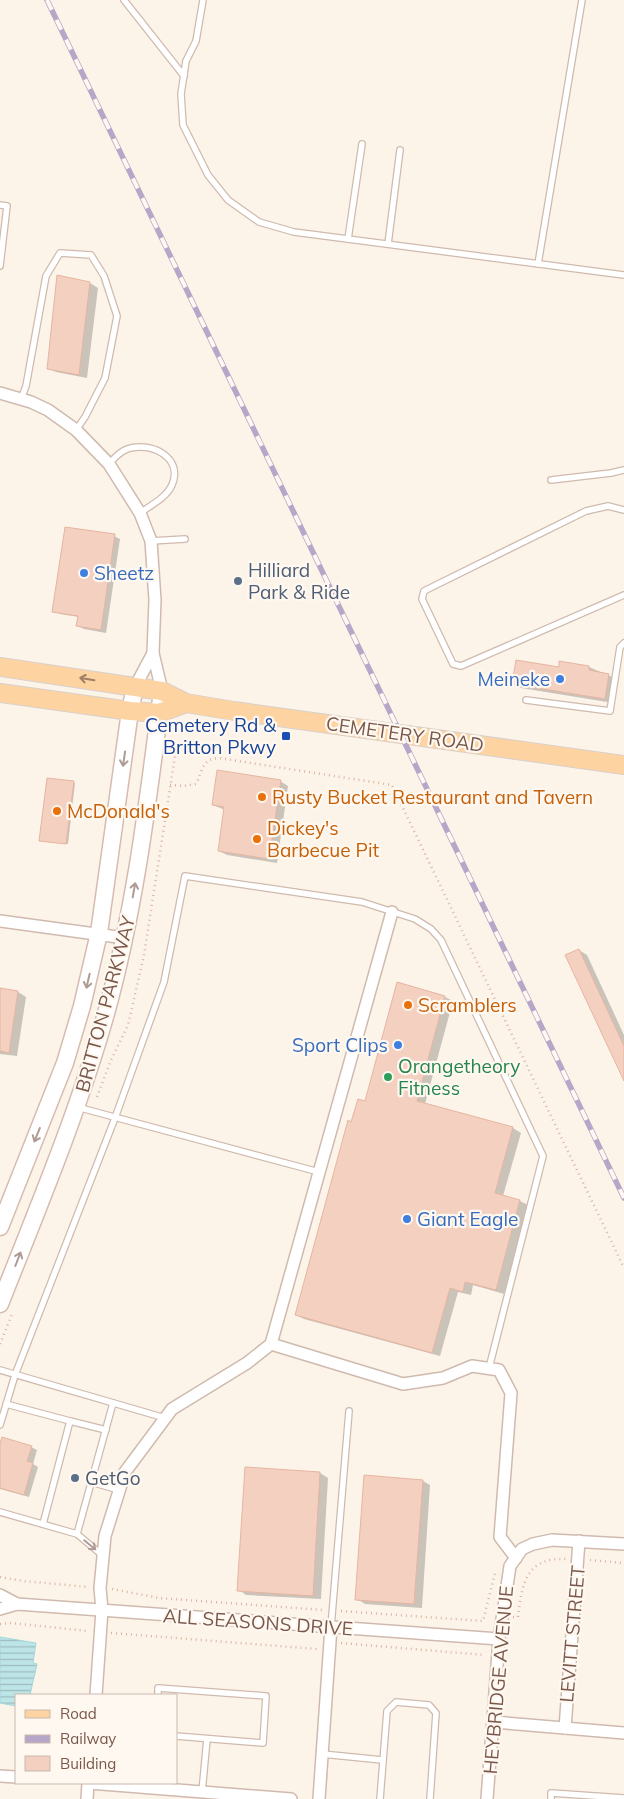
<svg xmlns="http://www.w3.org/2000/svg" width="624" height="1799" viewBox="0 0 624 1799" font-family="Mulish,sans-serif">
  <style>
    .water { fill: url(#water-rules); stroke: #a2d6da }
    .shadow { fill: #0003 }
    .building { fill: #f3d0c0; stroke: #e6b5a0 }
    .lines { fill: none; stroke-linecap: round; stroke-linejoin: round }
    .lane-casing { stroke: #d0baae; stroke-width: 8 }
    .street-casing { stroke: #d0baae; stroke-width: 14 }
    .secondary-casing { stroke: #d6bcae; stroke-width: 19 }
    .primary-casing { stroke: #d9d0cd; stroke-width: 20 }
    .path { stroke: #d9b3a2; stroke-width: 2.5; stroke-dasharray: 1 4; stroke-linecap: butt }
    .lane { stroke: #fff; stroke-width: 5.5 }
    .street { stroke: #fff; stroke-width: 11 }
    .secondary { stroke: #fff; stroke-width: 16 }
    .primary { stroke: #fcd3a1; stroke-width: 18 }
    .rail-casing { stroke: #b6a6c8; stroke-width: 5.5 }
    .rail { stroke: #fff8f0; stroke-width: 4; stroke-dasharray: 11; stroke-linecap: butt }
    .oneway { stroke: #a07d65 }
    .oneway2 { stroke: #af9b93 }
    .shop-dot { fill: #3f7fe0; stroke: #fff8f0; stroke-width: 2 }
    .service-dot { fill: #5c6f8a; stroke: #fff8f0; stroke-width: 2 }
    .transit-dot { fill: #1a4fb4; stroke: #fff8f0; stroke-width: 2 }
    .food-dot { fill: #e8710a; stroke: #fff8f0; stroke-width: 2 }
    .leisure-dot { fill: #2e9e5b; stroke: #fff8f0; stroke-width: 2 }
    .labels { text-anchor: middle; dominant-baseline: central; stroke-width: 4.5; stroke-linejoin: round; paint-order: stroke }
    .service-label { font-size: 19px; fill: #4e5e75; stroke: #fff8f0; text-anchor: start }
    .shop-label { font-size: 19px; fill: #366cbe; stroke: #fff8f0; text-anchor: start }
    .transit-label { font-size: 19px; fill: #164399; stroke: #fff8f0; text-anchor: end }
    .street-label { font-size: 19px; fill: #79584b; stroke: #fff8f0 }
    .food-label { font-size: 19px; fill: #c56008; stroke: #fff8f0; text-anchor: start }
    .leisure-label { font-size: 19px; fill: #27864d; stroke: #fff8f0; text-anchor: start }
  </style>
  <defs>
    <pattern id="water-rules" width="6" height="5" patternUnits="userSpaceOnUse" patternTransform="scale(1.25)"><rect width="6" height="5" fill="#bde5e8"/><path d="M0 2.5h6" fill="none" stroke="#9ebcbe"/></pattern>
  </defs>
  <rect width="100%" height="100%" fill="#fdf4e9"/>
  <polygon class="water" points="0,1637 36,1643 33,1663 37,1664 30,1695 16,1695 16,1706 0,1703"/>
  <g class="shadow">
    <polygon points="90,283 98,288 87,378 56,372 48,368"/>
    <polygon points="114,536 120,539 106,633 84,629 78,626 79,617 60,614 54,611"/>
    <polygon points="589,667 617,679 613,703 521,688 513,684 560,668"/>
    <polygon points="48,779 75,783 68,844 42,841"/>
    <polygon points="280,781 288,786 277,863 227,855 219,851 225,810 213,805"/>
    <polygon points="579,950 587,955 624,1035 624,1078"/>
    <polygon points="398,984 445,997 453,1001 425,1104 513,1128 521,1133 503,1196 520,1201 528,1205 504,1294 473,1285 471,1295 458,1292 440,1356 304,1319 296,1315 352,1123 366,1102"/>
    <polygon points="0,990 18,992 26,997 17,1056 0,1054"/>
    <polygon points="31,1447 37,1450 33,1464 38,1467 29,1497 0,1489 0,1448"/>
    <polygon points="320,1473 328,1478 321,1599 246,1595 239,1590"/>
    <polygon points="423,1481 430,1485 422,1608 365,1604 357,1599"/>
  </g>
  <g class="building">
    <polygon points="57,275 90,282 79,375 47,369"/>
    <polygon points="65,527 115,534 101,630 76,626 78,616 52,612"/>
    <polygon points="516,660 559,667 559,661 589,666 589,670 609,674 605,699 512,684"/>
    <polygon points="217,770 281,780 269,859 218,851 224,807 212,805"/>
    <polygon points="47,778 74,781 66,844 39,841"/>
    <polygon points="579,949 624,1046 624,1081 565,955"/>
    <polygon points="397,982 445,996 417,1101 513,1127 495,1193 520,1200 496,1290 465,1282 463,1292 450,1288 432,1353 295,1315 348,1120 351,1122 358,1099 365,1101"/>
    <polygon points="0,988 18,991 9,1053 0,1051"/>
    <polygon points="2,1437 32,1446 27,1461 33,1463 24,1495 0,1488 0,1443"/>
    <polygon points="245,1467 320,1472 313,1596 237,1591"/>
    <polygon points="364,1475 423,1480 414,1604 355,1600"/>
  </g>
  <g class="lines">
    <g class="lane-casing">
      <g id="lane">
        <polyline points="124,0 184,76"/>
        <polyline points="203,0 196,41 186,61 181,94 183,125 208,175 228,200 259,222 294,232 624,275"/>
        <polyline points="0,205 7,206 0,266"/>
        <polyline points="348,239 362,144"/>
        <polyline points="388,244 400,150"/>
        <polyline points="538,264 582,0"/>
        <polyline points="21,399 26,386 46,276 60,253 91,255 104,276 117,316 105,378 85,417 76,430"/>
        <path d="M109,464C114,458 120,452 127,449C150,441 184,457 172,485C166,498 151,505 140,513"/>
        <polyline points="551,480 611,473 624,470"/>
        <polyline points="624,510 608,506 586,511 424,591 422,599 453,664 461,666 624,595"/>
        <polyline points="151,541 185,539"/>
        <polyline points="526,700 610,711 620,647 624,643"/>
        <polyline points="77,1107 319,1172"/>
        <polyline points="0,1370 165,1418"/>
        <polyline points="6,1404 70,1421 43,1524"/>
        <polyline points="70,1421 106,1430"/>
        <polyline points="0,1425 15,1375 115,1118 164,982 185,876 362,902 415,919 431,929 441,940 543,1156 489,1368"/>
        <polyline points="91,1482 119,1490"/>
        <polyline points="0,1512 77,1534 102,1555"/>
        <polyline points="77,1534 113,1403"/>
        <polyline points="331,1627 349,1411"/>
        <polyline points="158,1695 158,1688 266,1696 263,1743 176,1736"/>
        <polyline points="322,1754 382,1760"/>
        <polyline points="202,1792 207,1739"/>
        <polyline points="380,1799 387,1711 396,1702 429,1705 436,1713 430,1799"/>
        <polyline points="551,1799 551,1793 624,1798"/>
      </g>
    </g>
    <g class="street-casing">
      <g id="street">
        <polyline points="0,393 31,402 48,410 76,430 109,464 140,513 151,541 155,600 153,653 162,691"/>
        <polyline points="135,687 153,653"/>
        <polyline points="0,921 125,938"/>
        <polyline points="271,1344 403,1384 443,1378 472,1366 499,1370 511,1393 500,1537 516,1558"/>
        <polyline points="0,1595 17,1604"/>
        <polyline points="0,1609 17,1604 499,1639"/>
        <polyline points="96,1695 102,1610 100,1588 105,1536 125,1472 172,1409 247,1363 271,1344 392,912"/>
        <polyline points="494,1722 624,1733"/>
        <polyline points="565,1728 579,1541"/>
        <polyline points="0,1776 16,1777"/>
        <polyline points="89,1783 291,1799"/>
        <polyline points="87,1799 88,1783"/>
        <polyline points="319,1799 331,1627"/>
        <polyline points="487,1799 499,1639 510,1566 522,1549 533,1544 552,1540 624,1544"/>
      </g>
    </g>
    <g class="secondary-casing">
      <g id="secondary">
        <polyline points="0,1227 65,1063 82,1006 99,933 130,711 135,687"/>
        <path d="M0,1304C37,1210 77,1115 105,1017C135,911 148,800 162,691"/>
      </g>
    </g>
    <g class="primary-casing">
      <g id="primary">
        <polyline points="0,667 162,691 186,703 234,711 624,765"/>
        <polyline points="0,693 130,711 159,713 186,703"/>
      </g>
    </g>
    <g class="path">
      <path d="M170,785L184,786L196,784C203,771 201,759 219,758L392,785L624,1268"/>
      <polyline points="97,1097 111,1060 128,1025 144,955 176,750 185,737"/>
      <polyline points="0,1344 12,1314"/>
      <polyline points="590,1560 624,1563"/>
      <polyline points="0,1577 23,1581 89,1587"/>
      <polyline points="112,1589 159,1598 323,1610"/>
      <polyline points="341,1611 483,1621 495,1573"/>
      <path d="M513,1617H518C522,1583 526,1557 567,1559"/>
      <polyline points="0,1624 11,1623 88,1631"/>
      <polyline points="111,1633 317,1649"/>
      <polyline points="341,1643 485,1655"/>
    </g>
    <use href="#lane" class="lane"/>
    <use href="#street" class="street"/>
    <use href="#secondary" class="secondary"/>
    <use href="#primary" class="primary"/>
    <g class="rail-casing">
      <polyline id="rail" points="47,0 624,1198"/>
    </g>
    <use href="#rail" class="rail"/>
  </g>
  <defs><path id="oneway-shaft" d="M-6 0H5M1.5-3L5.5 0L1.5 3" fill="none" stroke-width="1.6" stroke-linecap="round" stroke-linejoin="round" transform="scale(1.25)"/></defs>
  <use class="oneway" href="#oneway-shaft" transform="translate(87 679) rotate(-171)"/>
  <g class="oneway2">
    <use href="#oneway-shaft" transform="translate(124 759) rotate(98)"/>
    <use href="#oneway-shaft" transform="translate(134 890) rotate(-80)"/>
    <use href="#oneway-shaft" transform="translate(88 981) rotate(103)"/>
    <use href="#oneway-shaft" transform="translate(37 1135) rotate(112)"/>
    <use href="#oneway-shaft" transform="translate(18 1259) rotate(-69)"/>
    <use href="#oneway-shaft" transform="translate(90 1545) rotate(39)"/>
  </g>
  <g class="shop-dot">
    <circle cx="84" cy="573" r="5"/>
    <circle cx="560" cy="679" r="5"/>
    <circle cx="398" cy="1045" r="5"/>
    <circle cx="407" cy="1219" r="5"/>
  </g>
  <g class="service-dot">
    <circle cx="238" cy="581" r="5"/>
    <circle cx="75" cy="1478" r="5"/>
  </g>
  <rect class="transit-dot" x="281" y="731" width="10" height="10" rx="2.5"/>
  <g class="food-dot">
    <circle cx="262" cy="797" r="5"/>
    <circle cx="57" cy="811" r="5"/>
    <circle cx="257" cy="839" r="5"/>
    <circle cx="408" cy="1005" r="5"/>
  </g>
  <circle class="leisure-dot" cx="388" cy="1077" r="5"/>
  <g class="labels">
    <g class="service-label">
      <text x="248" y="570">Hilliard<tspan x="248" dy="22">Park &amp; Ride</tspan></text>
      <text x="85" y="1478">GetGo</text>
    </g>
    <g class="shop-label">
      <text x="94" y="573">Sheetz</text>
      <text x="550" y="679" text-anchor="end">Meineke</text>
      <text x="388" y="1045" text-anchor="end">Sport Clips</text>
      <text x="417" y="1219">Giant Eagle</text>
    </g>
    <g class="transit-label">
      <text x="276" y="725">Cemetery Rd &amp;<tspan x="276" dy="22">Britton Pkwy</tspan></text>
    </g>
    <g class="street-label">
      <text transform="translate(405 734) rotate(8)">CEMETERY ROAD</text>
      <text transform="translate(105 1004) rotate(-75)">BRITTON PARKWAY</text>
      <text transform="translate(258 1622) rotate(4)">ALL SEASONS DRIVE</text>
      <text transform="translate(572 1634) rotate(-85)">LEVITT STREET</text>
      <text transform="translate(498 1680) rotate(-85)">HEYBRIDGE AVENUE</text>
    </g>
    <g class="food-label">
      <text x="272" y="797">Rusty Bucket Restaurant and Tavern</text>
      <text x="67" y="811">McDonald's</text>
      <text x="267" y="828">Dickey's<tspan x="267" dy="22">Barbecue Pit</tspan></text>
      <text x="418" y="1005">Scramblers</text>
    </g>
    <g class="leisure-label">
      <text x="398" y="1066">Orangetheory<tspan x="398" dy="22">Fitness</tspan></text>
    </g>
  </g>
  <rect x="15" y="1694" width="162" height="90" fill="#fff8f0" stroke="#c9b8ae"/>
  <rect x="25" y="1710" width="25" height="8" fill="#fcd3a1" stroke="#c9b8ae"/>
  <text x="60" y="1719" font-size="15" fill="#79584b">Road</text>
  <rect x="25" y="1735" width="25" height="8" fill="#b6a6c8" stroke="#c9b8ae"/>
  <text x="60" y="1744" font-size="15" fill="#79584b">Railway</text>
  <rect x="25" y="1756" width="25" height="15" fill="#f3d0c0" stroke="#c9b8ae"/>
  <text x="60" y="1769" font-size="15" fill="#79584b">Building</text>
</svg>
